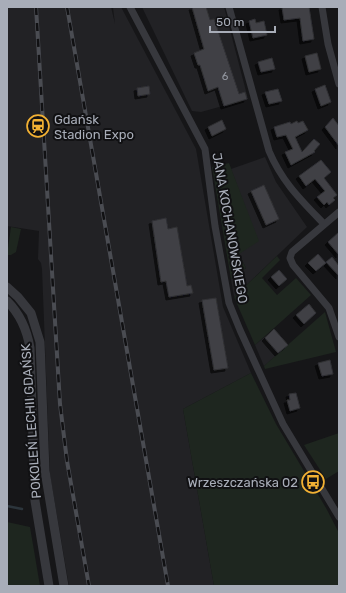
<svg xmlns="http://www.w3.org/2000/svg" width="346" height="593" viewBox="0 0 346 593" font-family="Rubik,sans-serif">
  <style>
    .built { fill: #222225 }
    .green { fill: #1e261f }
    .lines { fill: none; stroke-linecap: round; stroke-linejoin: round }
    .stream { stroke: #2c353c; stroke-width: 2.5 }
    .building { fill: #404145; stroke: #303034; filter: url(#shadow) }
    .minor { stroke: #37383d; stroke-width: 7 }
    .tertiary { stroke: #37383d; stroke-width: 9 }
    .rail-casing { stroke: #4a4c52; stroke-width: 4 }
    .rail { stroke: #111113; stroke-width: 2.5; stroke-dasharray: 8; stroke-linecap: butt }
    .labels { text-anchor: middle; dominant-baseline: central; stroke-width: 4; stroke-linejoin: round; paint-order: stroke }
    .number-label { font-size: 11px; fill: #8e929b }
    .poi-label { font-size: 13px; fill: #a8adb8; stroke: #111113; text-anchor: start }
    .street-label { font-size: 13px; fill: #a8adb8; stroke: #111113 }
  </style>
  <defs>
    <filter id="shadow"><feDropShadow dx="-3" dy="3" stdDeviation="0" flood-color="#0009"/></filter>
  </defs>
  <rect width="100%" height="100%" fill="#161618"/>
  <g class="built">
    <polygon points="7,7 111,7 115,24 113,7 121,7 196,149 223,307 251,373 183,409 214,586 69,586 50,475 42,269 41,263 38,259 39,231 7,226"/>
    <polygon points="142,7 224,7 248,99 201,112 192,111"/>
    <polygon points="265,157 276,182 307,227 234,297 231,279 246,268 239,254 253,228 231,169"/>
    <polygon points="274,329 288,345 264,366 255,345"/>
  </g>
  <g class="green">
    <polygon points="229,163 259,241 239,254 246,268 231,279 212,167"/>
    <polygon points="11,227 21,229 16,252 11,255 7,255"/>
    <polygon points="277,256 280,260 262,278 277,295 296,278 311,295 255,345 234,297"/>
    <polygon points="325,312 336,352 265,369 264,366"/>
    <polygon points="251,373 276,424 326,508 339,533 339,586 214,586 183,409"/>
    <polygon points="339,433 339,471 326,479 304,445"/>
    <polygon points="7,522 30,527 40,586 7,586"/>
  </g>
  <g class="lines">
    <polyline class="stream" points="7,506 22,509"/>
  </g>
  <g class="building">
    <polygon points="192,7 206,7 210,20 214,19 239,94 245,92 247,99 224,106 218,87 208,91 200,65 198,65 194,53 204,49"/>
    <polygon points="282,7 309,7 314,39 303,41 300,18 284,20"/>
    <polygon points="255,19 256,23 264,21 267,35 253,38 249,21"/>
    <polygon points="317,53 321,69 309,72 305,56"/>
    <polygon points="272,58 275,69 261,72 258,62"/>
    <polygon points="325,85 331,102 321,106 315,89"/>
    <polygon points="149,86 150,94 138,96 137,88"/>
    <polygon points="278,89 282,101 269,104 265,92"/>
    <polygon points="333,118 339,126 339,146 325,127"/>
    <polygon points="222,120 226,129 212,136 208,127"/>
    <polygon points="297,121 298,123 303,121 308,130 295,137 302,152 314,139 320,144 314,151 315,152 291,165 285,152 293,149 286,135 277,137 274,127 290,122 291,124"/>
    <polygon points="321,160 331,172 324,178 337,195 333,198 335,200 329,205 327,202 324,205 317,197 325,191 315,179 306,186 299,176"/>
    <polygon points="264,185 279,219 266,225 251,191"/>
    <polygon points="166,218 168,229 177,227 187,286 191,285 193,293 169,297 166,281 161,282 152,221"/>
    <polygon points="339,232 339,255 328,242"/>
    <polygon points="318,254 326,263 316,271 308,263"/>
    <polygon points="332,257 339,266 339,276 326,262"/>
    <polygon points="279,270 287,279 279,286 271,277"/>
    <polygon points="216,298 228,368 214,370 202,300"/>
    <polygon points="309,304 316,313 304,324 296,315"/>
    <polygon points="274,329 288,345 278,353 265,338"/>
    <polygon points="330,360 333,374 322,376 318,363"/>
    <polygon points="296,393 300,408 290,411 287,400 290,400 289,394"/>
  </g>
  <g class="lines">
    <g class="minor">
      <polyline points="130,7 205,149 215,226 229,303 240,330 283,424 339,517"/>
      <path d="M229,7L269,151C282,182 301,200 324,224"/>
      <polyline points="322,7 328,44 339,84"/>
      <polyline points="339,212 292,252 290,258 293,265 329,308 339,337"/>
    </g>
    <g class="tertiary">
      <polyline points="7,287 18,297 31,313 40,342 45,471 64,586"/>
      <path d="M7,301C21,315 27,330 30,348L35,501L49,586"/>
    </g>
    <g class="rail-casing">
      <g id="rail">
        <polyline points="36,7 60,404 67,461 89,586"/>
        <polyline points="67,7 168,586"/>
      </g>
    </g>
    <use href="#rail" class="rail"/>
  </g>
  <defs>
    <g id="station-ring" transform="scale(1.15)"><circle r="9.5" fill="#111113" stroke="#f2b134" stroke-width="1.5"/><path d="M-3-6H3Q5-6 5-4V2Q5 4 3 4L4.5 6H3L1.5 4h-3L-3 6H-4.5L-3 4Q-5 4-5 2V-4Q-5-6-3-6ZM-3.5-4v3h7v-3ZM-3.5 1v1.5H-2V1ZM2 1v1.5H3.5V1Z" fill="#f2b134"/></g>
    <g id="bus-ring" transform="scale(1.15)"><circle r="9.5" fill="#111113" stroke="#f2b134" stroke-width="1.5"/><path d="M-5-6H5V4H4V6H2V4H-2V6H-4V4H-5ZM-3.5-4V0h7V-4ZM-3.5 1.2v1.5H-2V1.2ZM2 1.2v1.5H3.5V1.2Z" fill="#f2b134"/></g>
  </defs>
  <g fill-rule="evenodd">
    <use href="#station-ring" x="38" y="126"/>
    <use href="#bus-ring" x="313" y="482"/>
  </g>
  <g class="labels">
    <g class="number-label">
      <text x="225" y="76">6</text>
    </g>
    <g class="poi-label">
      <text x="54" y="119">Gdańsk<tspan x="54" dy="15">Stadion Expo</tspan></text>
      <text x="298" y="482" text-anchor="end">Wrzeszczańska 02</text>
    </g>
    <g class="street-label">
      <text transform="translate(230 228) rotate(80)">JANA KOCHANOWSKIEGO</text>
      <text transform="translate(31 421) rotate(-94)">POKOLEŃ LECHII GDAŃSK</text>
    </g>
  </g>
  <rect width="346" height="593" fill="none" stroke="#a8adb8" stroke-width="16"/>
  <path d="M210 26v6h65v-6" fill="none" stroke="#a8adb8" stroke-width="2"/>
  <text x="216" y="26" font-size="12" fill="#a8adb8" stroke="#111113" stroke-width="3" paint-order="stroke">50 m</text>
</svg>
